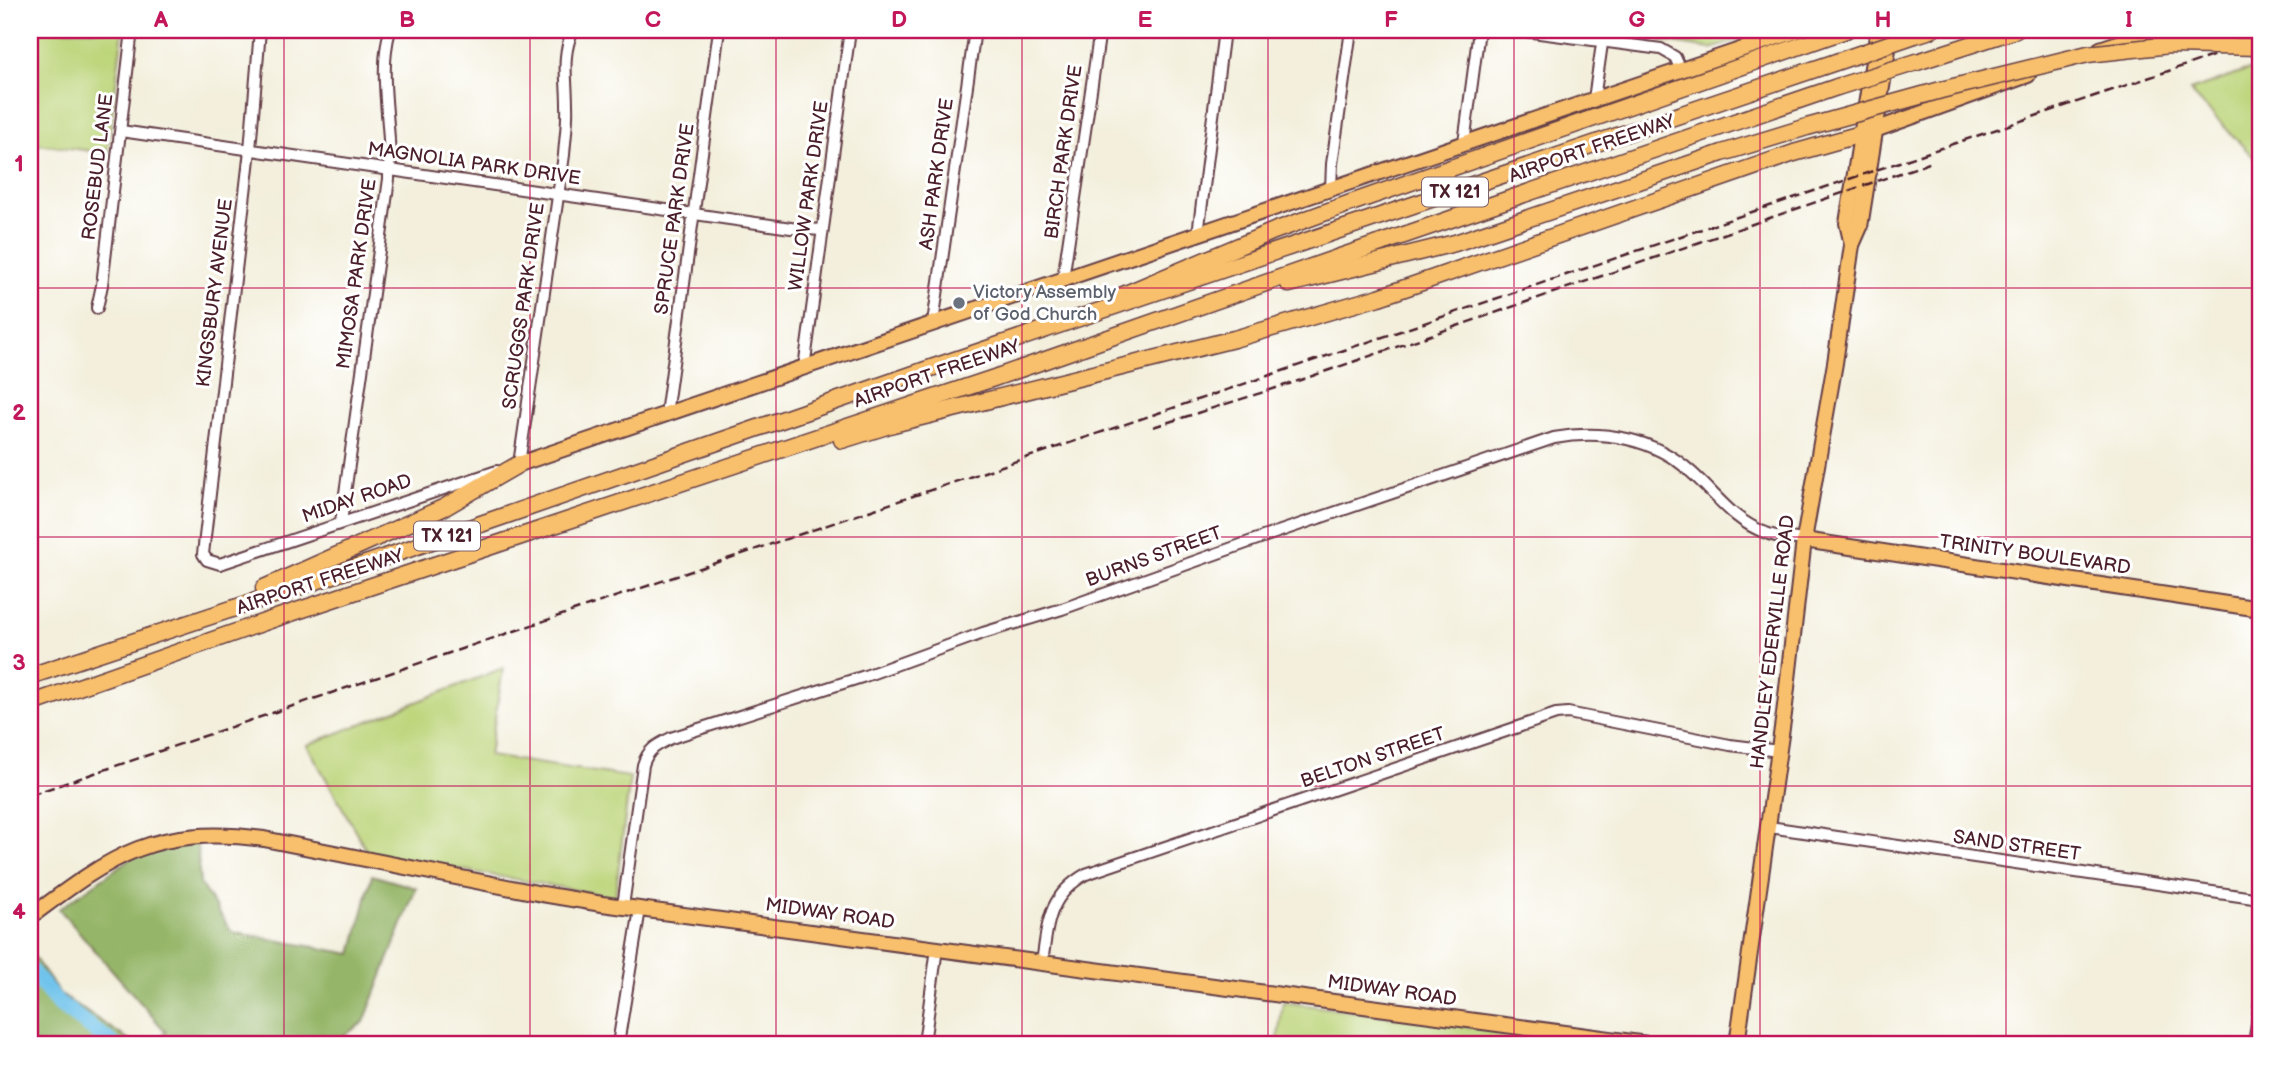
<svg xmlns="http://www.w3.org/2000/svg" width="2290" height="1074" viewBox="0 0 2290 1074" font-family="'Balsamiq Sans',sans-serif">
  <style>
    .green { fill: #bcd478; stroke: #837a52; stroke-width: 2 }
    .forest { fill: #95b668; stroke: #706a4a; stroke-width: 2 }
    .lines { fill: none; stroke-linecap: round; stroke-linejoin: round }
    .river { stroke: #6fc3eb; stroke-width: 16 }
    .minor-casing { stroke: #633e46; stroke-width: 14 }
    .major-casing { stroke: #633e46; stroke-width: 18 }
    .highway-casing { stroke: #633e46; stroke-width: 19 }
    .minor { stroke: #fff; stroke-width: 10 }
    .major { stroke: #f8bf6c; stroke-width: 14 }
    .highway { stroke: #f8bf6c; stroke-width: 16 }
    .rail { stroke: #4a1f2b; stroke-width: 2.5; stroke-dasharray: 10 5; stroke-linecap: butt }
    .highway-bridge-casing { stroke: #633e46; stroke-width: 19; stroke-linecap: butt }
    .highway-bridge { stroke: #f8bf6c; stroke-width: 16 }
    .grid { fill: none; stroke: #c2185b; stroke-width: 2; stroke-opacity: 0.55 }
    .worship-dot { fill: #6b7280; stroke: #fff; stroke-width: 2.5 }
    .labels { text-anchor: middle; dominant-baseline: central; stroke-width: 6; stroke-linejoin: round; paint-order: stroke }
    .shield { fill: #fff; stroke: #80626b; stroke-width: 2 }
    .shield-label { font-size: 18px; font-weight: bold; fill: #4a1f2b }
    .street-label { font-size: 19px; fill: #4a1f2b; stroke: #fff }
    .worship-label { font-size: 19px; fill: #5b616d; stroke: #fff; text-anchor: start }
    .neatline { fill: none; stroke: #c2185b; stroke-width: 2.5 }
    .grid-label { font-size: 23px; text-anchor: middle; font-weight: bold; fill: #c2185b }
  </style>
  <rect width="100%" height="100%" fill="#fff"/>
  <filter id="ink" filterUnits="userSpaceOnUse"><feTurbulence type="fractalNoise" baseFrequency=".0143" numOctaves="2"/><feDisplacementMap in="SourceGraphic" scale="14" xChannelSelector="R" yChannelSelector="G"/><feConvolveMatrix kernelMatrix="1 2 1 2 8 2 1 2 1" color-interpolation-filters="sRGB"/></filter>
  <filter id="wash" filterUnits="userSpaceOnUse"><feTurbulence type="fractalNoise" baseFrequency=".00686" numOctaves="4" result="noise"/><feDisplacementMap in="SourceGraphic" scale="28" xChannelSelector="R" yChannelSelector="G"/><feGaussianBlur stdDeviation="1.57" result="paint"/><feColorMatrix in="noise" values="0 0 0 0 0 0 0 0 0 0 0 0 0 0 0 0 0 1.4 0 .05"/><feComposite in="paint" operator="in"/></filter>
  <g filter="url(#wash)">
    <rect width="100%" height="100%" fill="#f3efdc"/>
    <g class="green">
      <polygon points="30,30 123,30 107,153 30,143"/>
      <polygon points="1661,30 1745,30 1743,39 1711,49 1660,41"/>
      <polygon points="2260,66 2260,164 2190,91"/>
      <polygon points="503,668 489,756 630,777 615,897 368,853 307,745"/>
      <polygon points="1283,1002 1594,1044 1277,1044"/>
    </g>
    <g class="forest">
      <polygon points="197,842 200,884 232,932 352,954 372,875 416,888 364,1022 331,1044 150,1044 166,1032 59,909 133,857"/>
      <polygon points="30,952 61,995 135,1044 30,1044"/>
    </g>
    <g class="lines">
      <polyline class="river" points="30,970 58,1003 113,1044"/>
    </g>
  </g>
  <g filter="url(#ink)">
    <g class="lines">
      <g class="minor-casing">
        <g id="minor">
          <polyline points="260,30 250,150 203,554 207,560 220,564 497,471"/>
          <polyline points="1516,30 1661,49 1675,57 1681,70"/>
          <polyline points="1594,99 1604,30"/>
          <polyline points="121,131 791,228 822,230"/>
          <polyline points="1464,143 1479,30"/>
          <polyline points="1331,189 1332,164 1351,30"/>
          <polyline points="1198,234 1224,30"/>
          <polyline points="1063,279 1100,30"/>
          <polyline points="97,308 102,285 132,30"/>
          <polyline points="933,323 975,30"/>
          <polyline points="804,368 850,30"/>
          <polyline points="666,414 719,30"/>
          <path d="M516,465L519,464L564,155C565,139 568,122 567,105C567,77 561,57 573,30"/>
          <path d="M341,522L389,179C389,166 390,153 389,140C387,103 380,66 390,30"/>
          <polyline points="1769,827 2260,899"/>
          <path d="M623,906L643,765C648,749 657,745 671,738L865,676L983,633L1062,609L1263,537L1554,438C1602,429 1654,438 1691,472C1717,495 1732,520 1766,533C1778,538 1792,538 1804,540"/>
          <path d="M1042,963C1048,922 1048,896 1086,874L1556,714L1568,713L1730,745L1779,751"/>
          <polyline points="618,1044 640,909"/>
          <polyline points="924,1044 937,948"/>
          <polyline points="2254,1044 2260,1002"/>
        </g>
      </g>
      <g class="major-casing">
        <g id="major">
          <polyline points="2100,49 2157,30"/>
          <polyline points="1875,130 2028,75"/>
          <polyline points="1852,245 1847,223 1878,30"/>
          <polyline points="519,464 1799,30"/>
          <polyline points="1804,540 2260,609"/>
          <path d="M30,917C114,854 155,825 264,839L542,894L602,904L1647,1044"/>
          <polyline points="1737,1044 1784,714 1804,540 1835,363 1852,245 1860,227 1891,30"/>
        </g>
      </g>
      <g class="highway-casing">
        <g id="highway">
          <polyline points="1915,35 1931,30"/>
          <polyline points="1917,62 2016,30"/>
          <polyline points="1289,284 1455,243 1722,153 1807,127"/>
          <polyline points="1116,298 1274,231 1348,204 1846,30"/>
          <polyline points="842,440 893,424 1234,339 1379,297 1794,153 1875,130"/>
          <polyline points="264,588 445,507 519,464"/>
          <polyline points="30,676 322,579 934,367 1836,62"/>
          <polyline points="30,704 279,617 994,378 1337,258 1837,87"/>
        </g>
      </g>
      <use href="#minor" class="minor"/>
      <use href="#major" class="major"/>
      <use href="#highway" class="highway"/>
      <g class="rail">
        <polyline points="1153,427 1289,384 1932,162"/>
        <polyline points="30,795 2260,40"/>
      </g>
      <g class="highway-bridge-casing">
        <g id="highway-bridge">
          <polyline points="1836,62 1915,35"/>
          <polyline points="1837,87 1917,62"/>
          <polyline points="1807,127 1941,90 2088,54 2170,45 2260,47"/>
        </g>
      </g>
      <use href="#highway-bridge" class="highway-bridge"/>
    </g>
  </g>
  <path class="grid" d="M284,30V1044M530,30V1044M776,30V1044M1022,30V1044M1268,30V1044M1514,30V1044M1760,30V1044M2006,30V1044M30,288H2260M30,537H2260M30,786H2260"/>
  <circle class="worship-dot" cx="959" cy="303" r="7"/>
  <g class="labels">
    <g class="shield">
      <rect x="1422" y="177.5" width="66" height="29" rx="5"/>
      <rect x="414" y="521.5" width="66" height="29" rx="5"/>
    </g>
    <g class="shield-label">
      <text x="1455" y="192">TX 121</text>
      <text x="447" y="536">TX 121</text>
    </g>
    <g class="street-label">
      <text transform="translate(1592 149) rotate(-19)">AIRPORT FREEWAY</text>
      <text transform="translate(1064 152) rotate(-82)">BIRCH PARK DRIVE</text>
      <text transform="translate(474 164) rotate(8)">MAGNOLIA PARK DRIVE</text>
      <text transform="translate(98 167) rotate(-83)">ROSEBUD LANE</text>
      <text transform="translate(937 174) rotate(-82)">ASH PARK DRIVE</text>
      <text transform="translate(809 196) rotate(-82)">WILLOW PARK DRIVE</text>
      <text transform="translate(675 219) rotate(-82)">SPRUCE PARK DRIVE</text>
      <text transform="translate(357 274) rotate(-82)">MIMOSA PARK DRIVE</text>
      <text transform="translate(215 293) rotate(-83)">KINGSBURY AVENUE</text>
      <text transform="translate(524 306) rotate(-82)">SCRUGGS PARK DRIVE</text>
      <text transform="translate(937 374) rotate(-19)">AIRPORT FREEWAY</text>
      <text transform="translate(357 499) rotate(-19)">MIDAY ROAD</text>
      <text transform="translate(2035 555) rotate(8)">TRINITY BOULEVARD</text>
      <text transform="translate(1154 557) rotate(-20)">BURNS STREET</text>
      <text transform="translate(320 582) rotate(-18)">AIRPORT FREEWAY</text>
      <text transform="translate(1773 642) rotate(-83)">HANDLEY EDERVILLE ROAD</text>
      <text transform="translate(1373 758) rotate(-19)">BELTON STREET</text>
      <text transform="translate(2017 846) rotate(8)">SAND STREET</text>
      <text transform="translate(830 914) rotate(8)">MIDWAY ROAD</text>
      <text transform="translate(1392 991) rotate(8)">MIDWAY ROAD</text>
    </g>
    <g class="worship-label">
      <text x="973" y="292">Victory Assembly<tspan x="973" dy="22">of God Church</tspan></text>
    </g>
  </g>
  <rect width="2290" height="1074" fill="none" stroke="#fff" stroke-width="77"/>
  <rect x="38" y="38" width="2214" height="998" class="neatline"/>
  <g class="grid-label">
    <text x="161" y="27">A</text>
    <text x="407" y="27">B</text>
    <text x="653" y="27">C</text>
    <text x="899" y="27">D</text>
    <text x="1145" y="27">E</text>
    <text x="1391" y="27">F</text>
    <text x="1637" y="27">G</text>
    <text x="1883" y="27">H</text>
    <text x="2129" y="27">I</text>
    <text x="19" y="171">1</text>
    <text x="19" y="420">2</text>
    <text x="19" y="670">3</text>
    <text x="19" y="919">4</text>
  </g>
</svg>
